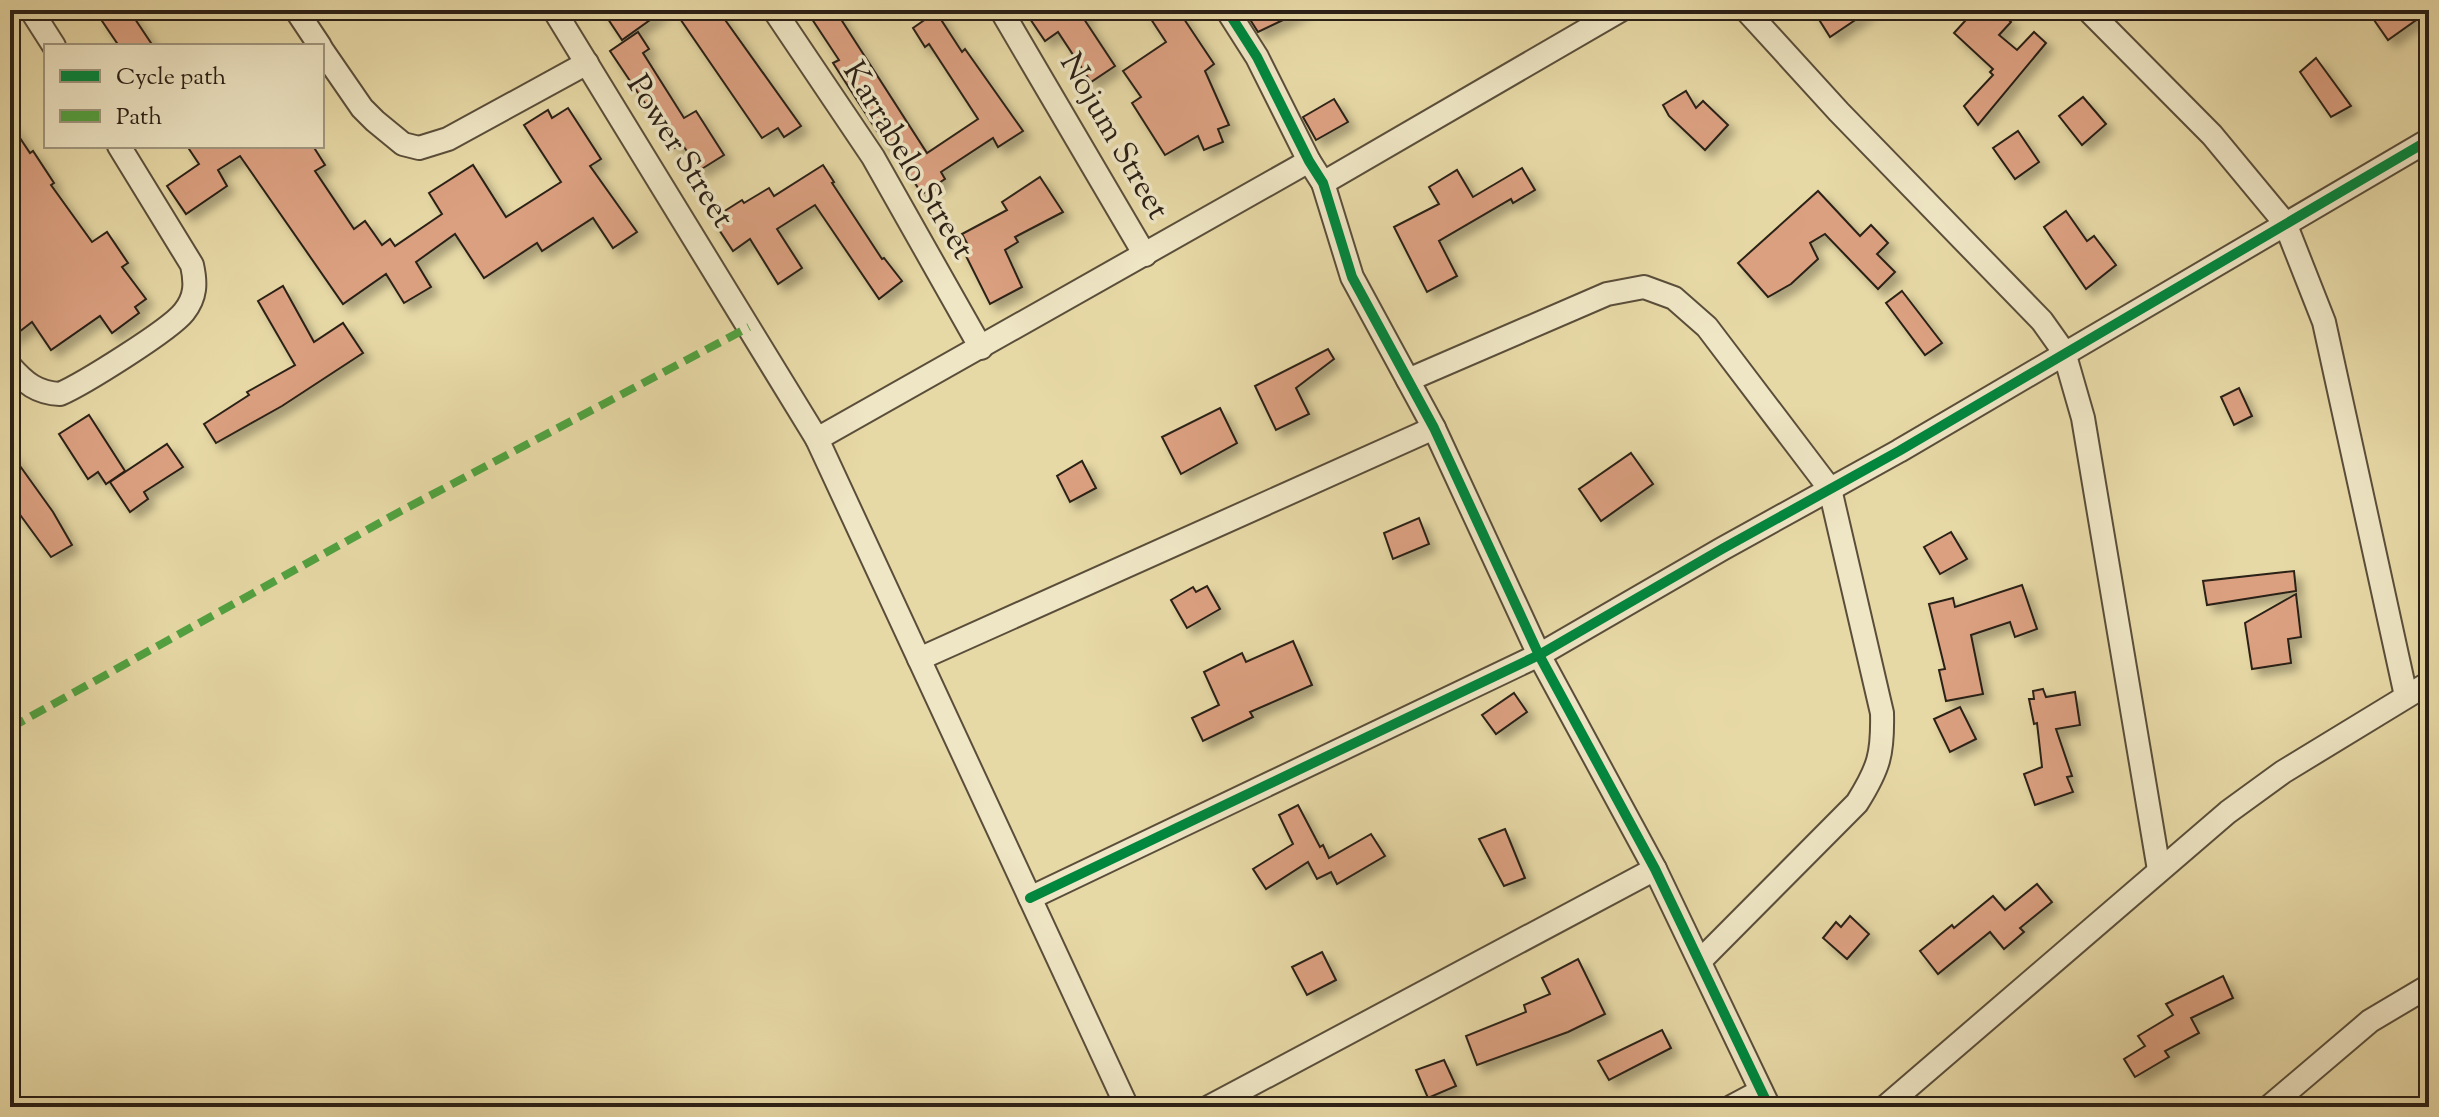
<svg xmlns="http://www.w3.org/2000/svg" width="2439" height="1117" viewBox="0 0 2439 1117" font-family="'Sorts Mill Goudy',serif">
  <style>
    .building { fill: #dba080; stroke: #2b2016; stroke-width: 2; filter: url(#shadow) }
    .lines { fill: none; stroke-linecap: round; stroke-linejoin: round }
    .street-casing { stroke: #5a4e3a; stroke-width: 26 }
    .street { stroke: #efe6c5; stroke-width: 22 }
    .quiet { stroke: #51a240; stroke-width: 8; stroke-dasharray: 16 8; stroke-linecap: butt }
    .cycleway-casing { stroke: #efe6c5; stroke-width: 15 }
    .cycleway { stroke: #00873e; stroke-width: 10 }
    .labels { text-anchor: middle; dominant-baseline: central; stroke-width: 7; stroke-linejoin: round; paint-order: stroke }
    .street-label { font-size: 32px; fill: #2b2016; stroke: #efe6c5 }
  </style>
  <defs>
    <filter id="shadow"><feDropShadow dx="7" dy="7" stdDeviation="4" flood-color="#0004"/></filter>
  </defs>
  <rect width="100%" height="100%" fill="#e7d9a6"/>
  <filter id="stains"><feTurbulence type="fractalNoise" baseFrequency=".0025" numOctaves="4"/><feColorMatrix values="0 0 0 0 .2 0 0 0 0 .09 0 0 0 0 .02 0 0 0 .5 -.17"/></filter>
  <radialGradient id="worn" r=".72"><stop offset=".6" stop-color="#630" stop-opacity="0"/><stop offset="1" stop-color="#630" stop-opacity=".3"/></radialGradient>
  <g class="building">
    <polygon points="112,10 129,10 153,46 119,46 100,18"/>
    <polygon points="602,10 664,10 622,40"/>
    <polygon points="674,10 718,10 801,126 784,137 778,128 762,138"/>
    <polygon points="806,10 835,10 927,153 978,119 929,44 925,47 913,28 936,12 962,52 965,49 1023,131 998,147 993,138 941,172 945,179 922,194 889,143 886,145 833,63 839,60"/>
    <polygon points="1024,10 1091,10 1082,16 1115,66 1091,82 1058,32 1045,41"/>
    <polygon points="1145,10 1178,10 1214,64 1205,71 1229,125 1218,129 1223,142 1204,150 1198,136 1165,155 1132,103 1141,97 1123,71 1166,42"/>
    <polygon points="1244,10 1304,10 1258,32"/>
    <polygon points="1813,10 1870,10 1830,37"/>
    <polygon points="1975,10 1998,10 2011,22 1999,35 2017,50 2034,32 2046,43 1978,125 1964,106 1993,75 1990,72 1993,69 1954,33"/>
    <polygon points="2388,10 2429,10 2429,11 2388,40 2374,20"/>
    <polygon points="638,32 649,49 643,53 684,118 696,111 724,155 700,170 682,144 675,148 610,51"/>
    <polygon points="2316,58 2351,106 2331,117 2300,72"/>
    <polygon points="1686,91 1696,108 1703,101 1728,125 1705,150 1669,116 1663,105"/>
    <polygon points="2083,97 2106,124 2082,145 2059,116"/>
    <polygon points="1334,99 1348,122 1316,140 1303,117"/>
    <polygon points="568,108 601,159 590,166 637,232 613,248 593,218 542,251 537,243 484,278 455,234 416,262 431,287 404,303 386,274 343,304 240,156 218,170 227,186 186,214 167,186 199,164 187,146 313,146 325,165 315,171 354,229 365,221 382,245 390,239 395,246 442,214 429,193 473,165 506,217 561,182 524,125 548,110 552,118"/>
    <polygon points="10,123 30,153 33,151 54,183 51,185 92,242 107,232 128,263 122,267 146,299 135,307 139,313 112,333 100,316 51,350 32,322 10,339"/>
    <polygon points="2018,131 2039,162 2015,179 1993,148"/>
    <polygon points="823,165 834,182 832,183 882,259 884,258 902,281 879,299 815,205 777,229 802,268 778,284 750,239 733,251 712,219 742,200 744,203 769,188 774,196"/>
    <polygon points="1522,168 1535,190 1513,203 1511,199 1439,241 1457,276 1427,292 1394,227 1439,204 1429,187 1457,170 1473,197"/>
    <polygon points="1040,177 1063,212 1015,237 1018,242 1005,250 1022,287 990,304 962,248 968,245 962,234 1007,210 1002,202"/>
    <polygon points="1818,191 1860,236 1871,225 1888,243 1877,254 1895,272 1878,289 1825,234 1810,243 1818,259 1791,284 1768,297 1738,263"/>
    <polygon points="2066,211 2087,241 2094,236 2116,265 2086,289 2044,227"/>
    <polygon points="283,286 314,342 343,323 363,353 282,406 216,443 204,424 249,395 247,392 295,365 258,301"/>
    <polygon points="1902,291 1942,343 1925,355 1886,303"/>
    <polygon points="1328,349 1334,359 1296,388 1309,414 1276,430 1255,386"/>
    <polygon points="2239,388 2252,416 2234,425 2221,397"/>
    <polygon points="1220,408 1237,443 1181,474 1162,437"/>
    <polygon points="89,415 125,471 106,484 98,472 88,479 59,434"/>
    <polygon points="167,444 183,467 144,492 148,499 130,512 110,482"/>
    <polygon points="10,452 53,512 72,545 51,557 10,501"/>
    <polygon points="1631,453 1653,484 1601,521 1579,489"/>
    <polygon points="1082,461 1096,488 1070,502 1057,476"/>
    <polygon points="1419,518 1429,544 1393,559 1384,533"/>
    <polygon points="1951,532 1967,559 1940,574 1924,547"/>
    <polygon points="2294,571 2296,591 2207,605 2203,581"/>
    <polygon points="2022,585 2037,629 2015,637 2010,622 1971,635 1983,694 1946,701 1939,670 1945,669 1929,604 1953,598 1955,607"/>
    <polygon points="1207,586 1220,609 1187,628 1171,600 1193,587 1196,592"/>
    <polygon points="2296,594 2301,637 2288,639 2291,663 2252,669 2245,623"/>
    <polygon points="1293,641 1312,685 1250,712 1253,717 1203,741 1192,718 1219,705 1204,672 1242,653 1246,662"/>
    <polygon points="2043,689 2046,697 2075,692 2080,725 2056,729 2072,776 2067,777 2073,792 2035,805 2024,774 2042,767 2037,723 2034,724 2029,699 2034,699 2033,691"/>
    <polygon points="1514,693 1527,712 1496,734 1482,715"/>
    <polygon points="1960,707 1976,739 1950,752 1934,719"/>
    <polygon points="1298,805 1320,847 1323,845 1329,858 1371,834 1385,856 1337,884 1331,872 1317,879 1308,862 1266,889 1253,869 1293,844 1279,815"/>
    <polygon points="1505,829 1525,878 1504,886 1479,839"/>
    <polygon points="2037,884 2052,902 2020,928 2024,932 2004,949 1990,932 1938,974 1920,951 1952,925 1954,928 1993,896 2005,910"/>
    <polygon points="1850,916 1869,934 1847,959 1823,938 1836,922 1841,927"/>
    <polygon points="1322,952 1336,980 1307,995 1292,967"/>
    <polygon points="1578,959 1605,1014 1568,1032 1477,1065 1466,1036 1526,1012 1524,1005 1550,994 1542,978"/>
    <polygon points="2223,976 2233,998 2191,1018 2199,1033 2165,1051 2169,1057 2135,1077 2124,1059 2145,1046 2138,1036 2173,1015 2166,1004"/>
    <polygon points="1662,1030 1671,1048 1609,1080 1598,1061"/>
    <polygon points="1444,1060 1456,1086 1428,1098 1416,1070"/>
  </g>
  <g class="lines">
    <g class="street-casing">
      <g id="street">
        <polyline points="31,10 54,46"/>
        <polyline points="296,10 320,46"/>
        <polyline points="554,10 817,439 1309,161"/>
        <polyline points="774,10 873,157 981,348"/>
        <polyline points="1001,10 1145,255"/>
        <polyline points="1227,10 1257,57 1309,161 1323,183 1352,277 1434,428 1539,655 1655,869 1769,1107"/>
        <polyline points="1746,10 1839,112 2042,321 2064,352 2083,418 2159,870"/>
        <polyline points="2088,10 2212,135 2285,223 2324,322 2406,696"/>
        <polyline points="322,50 362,108 375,121 403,144 419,148 448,139 587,63"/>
        <polyline points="1323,183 1621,10"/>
        <path d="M10,366C25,383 37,393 60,394C83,384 170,330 184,312C196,297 196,283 192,265L119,146"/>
        <path d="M1408,380L1607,294L1644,287L1674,298L1707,327L1830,489L1882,713C1883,754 1879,768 1857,803L1700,961"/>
        <polyline points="817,439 1127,1107"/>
        <polyline points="919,659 1434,428"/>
        <polyline points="1030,898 1539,655 1722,549 1899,451 2429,140"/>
        <polyline points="1209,1107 1655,869"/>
        <polyline points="1731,1107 1761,1091"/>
        <polyline points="1885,1107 2228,812 2283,772 2429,683"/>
        <polyline points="2269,1107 2370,1021 2429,986"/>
      </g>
    </g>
    <use href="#street" class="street"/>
    <polyline class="quiet" points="10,728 401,511 749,327"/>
    <g class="cycleway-casing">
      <g id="cycleway">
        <polyline points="1227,10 1257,57 1309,161 1323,183 1352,277 1434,428 1539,655 1655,869 1769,1107"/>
        <polyline points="1030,898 1539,655 1722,549 1899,451 2429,140"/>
      </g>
    </g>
    <use href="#cycleway" class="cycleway"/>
  </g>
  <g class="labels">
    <g class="street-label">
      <text transform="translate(1113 137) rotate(60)">Nojum Street</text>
      <text transform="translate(679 152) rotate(58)">Power Street</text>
      <text transform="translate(907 161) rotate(59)">Karrabelo Street</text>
    </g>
  </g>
  <rect width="2439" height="1117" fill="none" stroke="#e7d9a6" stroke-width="40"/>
  <rect x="12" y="12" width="2415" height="1093" fill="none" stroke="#2b2016" stroke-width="4"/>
  <rect x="20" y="20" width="2399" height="1077" fill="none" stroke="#2b2016" stroke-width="2"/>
  <rect x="44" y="44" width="280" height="104" fill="#efe6c5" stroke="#a1977f" stroke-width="2"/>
  <rect x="60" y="70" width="40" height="12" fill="#00873e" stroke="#a1977f" stroke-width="2"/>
  <text x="116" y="84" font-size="24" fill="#2b2016">Cycle path</text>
  <rect x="60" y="110" width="40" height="12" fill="#51a240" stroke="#a1977f" stroke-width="2"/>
  <text x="116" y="124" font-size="24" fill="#2b2016">Path</text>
  <rect width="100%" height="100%" filter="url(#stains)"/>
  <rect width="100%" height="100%" fill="url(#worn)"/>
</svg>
